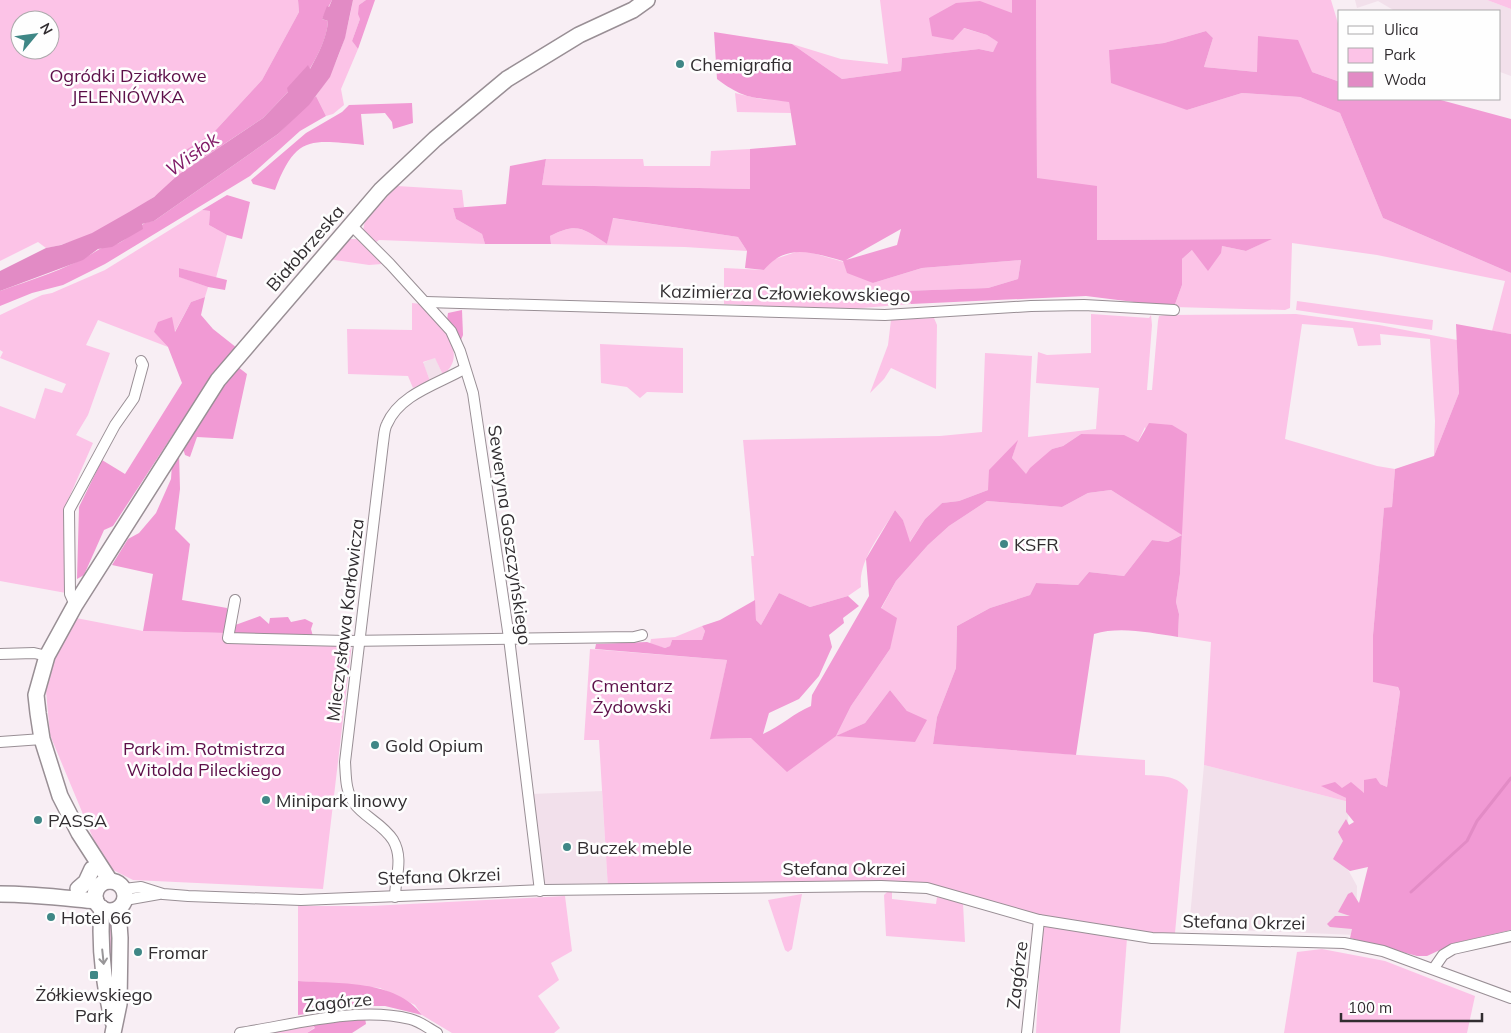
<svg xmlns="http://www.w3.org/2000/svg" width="1511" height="1033" viewBox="0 0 1511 1033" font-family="Mulish,sans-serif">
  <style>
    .built { fill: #f2e0eb }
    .green { fill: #fcc3e7; fill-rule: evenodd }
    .forest { fill: #f19ad4; fill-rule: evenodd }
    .water { fill: #e28bc5 }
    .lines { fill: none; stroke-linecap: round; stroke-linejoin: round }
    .stream { stroke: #e28bc5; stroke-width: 3 }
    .street-casing { stroke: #998f95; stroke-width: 12 }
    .secondary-casing { stroke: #998f95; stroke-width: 18 }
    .street { stroke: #fff; stroke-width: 10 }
    .secondary { stroke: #fff; stroke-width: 15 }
    .oneway { stroke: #989698 }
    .poi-dot { fill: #3f8786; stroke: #fefefe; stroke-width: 2 }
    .labels { text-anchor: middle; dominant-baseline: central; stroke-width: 5; stroke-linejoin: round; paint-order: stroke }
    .poi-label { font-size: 18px; fill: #312d30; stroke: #fefefe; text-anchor: start }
    .park-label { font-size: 18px; fill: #5c0f49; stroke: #fefefe }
    .street-label { font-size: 18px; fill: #312d30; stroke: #fefefe }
    .water-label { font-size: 19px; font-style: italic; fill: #801b67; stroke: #fefefe }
  </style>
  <rect width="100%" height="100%" fill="#f8eef4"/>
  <g class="built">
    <polygon points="1355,0 1487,0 1511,9 1511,76 1500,72 1500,11 1395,11 1378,1 1357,8"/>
    <polygon points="435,357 443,375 430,381 423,363"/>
    <polygon points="1204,765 1349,802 1346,866 1357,886 1356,935 1189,928"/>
    <polygon points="602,791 608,889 544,890 532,794"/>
  </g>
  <g class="green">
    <path d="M0,0H298L299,12L262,80L214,132L181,153L194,164C180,174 169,186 155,196C124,218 84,242 46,248L38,242L0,261ZM20,20H50V50H20Z"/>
    <path d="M353,0H366L359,5L360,19L352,41L358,49L341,89L344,105L333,114L326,116L316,96C339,65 346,37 353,0Z"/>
    <polygon points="880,0 1012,0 1012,13 941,13 929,18 987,35 999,42 993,52 979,49 902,58 901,71 842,79 792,44 841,59 888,64"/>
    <polygon points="1036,0 1331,0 1340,30 1340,82 1312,72 1257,72 1204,67 1213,38 1206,31 1164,43 1109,50 1187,110 1242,93 1300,97 1340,113 1383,218 1511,273 1511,334 1492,331 1505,281 1377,255 1292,243 1290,308 1285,310 1174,307 1182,285 1182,259 1192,250 1222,246 1246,251 1271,239 1097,240 1037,178"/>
    <polygon points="1487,0 1511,0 1511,9"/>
    <polygon points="735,93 760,99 789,101 791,113 737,112"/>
    <polygon points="750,149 751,189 542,185 546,159 643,159 644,166 710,166 711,151"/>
    <polygon points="397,186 462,190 464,207 453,208 456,219 482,234 485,244 379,240 375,243 363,231 365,220"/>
    <polygon points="202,210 210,211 209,225 227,235 216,278 179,268 180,277 208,287 205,297 191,302 174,333 154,332 168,347 98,320 86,345 110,353 88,415 76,435 93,443 68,500 66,593 0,581 0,406 35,419 45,388 62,393 66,384 0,358 3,352 0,350 0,315 42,295 52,293 105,270"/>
    <path d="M612,218L738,237L747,251L685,247L551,244L550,236C577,222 583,228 607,244Z"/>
    <polygon points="350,239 357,239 382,264 369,265 328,259 343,242"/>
    <polygon points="802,250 844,262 873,283 922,268 1021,260 1018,279 988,288 905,291 911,304 837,310 724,304 724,268 764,270 772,260"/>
    <polygon points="1297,301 1433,320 1432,330 1296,310"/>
    <path d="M412,303L421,304C436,321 472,353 443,375L435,358L423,362L430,381L413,388L408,376L348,374L347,329L412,330Z"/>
    <path d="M1091,314L1149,318L1151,315L1152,325L1147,390H1152L1158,321L1159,316L1166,315L1296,314L1379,325L1457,340L1459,393L1434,456L1435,421L1430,339L1380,334L1381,345L1358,346L1353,328L1302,324L1285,439L1377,466L1395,469L1392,507L1384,509L1373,635L1400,692L1387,787L1380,784L1364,793L1322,786L1346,798L1349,802L1204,765L1211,642L1178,637L1179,614L1176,602L1180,574L1182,535L1168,542L1152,540L1124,576L1089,572L1078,585L1036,583L1030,595L990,608L957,626L956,668L937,717L933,744L1145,760V775C1161,776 1178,775 1188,790L1175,933L1122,934L1039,920L927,888L608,889L599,740H584L590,649L727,660L711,739L836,736L851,706L890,649L881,609L896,581L928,545L949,526L987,501L1062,507L1088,493L1111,490L1181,534L1145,427L1138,442L1081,434L1063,446L1052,449L1026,475L1012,458L1017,442L988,490L959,501L942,503L925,519L909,543L903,520L895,510C882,533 858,560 861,587L848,596L810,607L779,593L761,625L756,620L751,556H754L743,440L940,436L982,432L985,353L1032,356L1028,437L1096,429L1099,388L1036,383L1038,352L1047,355L1091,353ZM890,690L907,711L837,736L865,723Z"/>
    <polygon points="934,318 937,325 936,389 891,368 884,379 870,393 888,345 891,320"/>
    <polygon points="600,344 683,348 683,393 647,392 640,398 627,387 601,383"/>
    <polygon points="76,618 143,631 227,633 352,643 323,889 133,880 111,869 95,843 50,735 46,691 55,659"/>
    <polygon points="702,626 705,631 702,640 672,640 670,646 665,648 650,644 651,639 675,637"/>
    <polygon points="888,891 892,892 892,899 936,904 937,897 963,903 965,942 886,936 884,895"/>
    <polygon points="802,894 792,949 788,952 785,950 768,900"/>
    <polygon points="565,896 572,951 551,963 559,980 538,996 560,1028 554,1033 452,1033 422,1015 415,1005 380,988 298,981 298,906 371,906"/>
    <polygon points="104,916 112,916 114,1005"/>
    <polygon points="1042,923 1127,938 1120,1033 1036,1033"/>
    <polygon points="1322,949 1385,961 1475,996 1467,1033 1284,1033 1297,952"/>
    <polygon points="313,1025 315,1027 307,1033 266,1033"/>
  </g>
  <g class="forest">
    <path d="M298,0H332L322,19L328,21C327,38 318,55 309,70L308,66L288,92L263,118L194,164L181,153L214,132L262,80L299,12Z"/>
    <polygon points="366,0 375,0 358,49 352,41 360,19 358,14 359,5"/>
    <path d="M1012,0H1036L1037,178L1097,186V240L1272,239L1246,251L1222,246L1221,253L1208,271L1192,250L1182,259V285L1174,307L1086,296L911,304L904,291L988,288L1018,279L1021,260L922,268L873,283L847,273L843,261C813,253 787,242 764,270L745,268L747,251L738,237L613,218L607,244C583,228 577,222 550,236L551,244H485L482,234L456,219L453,208L506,204L510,166L546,159L542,185L750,189V149L796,145L789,102C755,97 746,101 717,79L714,32L792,44L842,79L901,71L902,58L979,49L993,52L998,42L987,35L964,28L953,40L932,36L929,18L956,3L980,1L1012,13ZM901,229L897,245L846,260Z"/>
    <polygon points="1206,31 1213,38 1204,67 1257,72 1258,36 1298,40 1312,72 1340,82 1340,99 1437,99 1511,119 1511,273 1383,218 1340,113 1300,97 1242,93 1187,110 1111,83 1109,50 1164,43"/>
    <path d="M316,96L326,116L300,131L250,176L105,264L63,285L32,293L0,306V291C34,279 70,268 98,250C103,246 113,246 119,243C132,237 139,221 154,221L278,134Z"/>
    <path d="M412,103L413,123L393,129L392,122L385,113L361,114L364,145C310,140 296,135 275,190L253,184L251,180L306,133L342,112L349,105Z"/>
    <polygon points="227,195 250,202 242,239 227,235 209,225 210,211 202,210"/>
    <polygon points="179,268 227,280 225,290 208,287 179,277"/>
    <polygon points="205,297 201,315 213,329 237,348 206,384 113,526 104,530 84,575 77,579 79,507 102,460 125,474 182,383 168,347 154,332 158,322 172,317 175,332 191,302"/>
    <polygon points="462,310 463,335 461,340 447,320 448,313"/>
    <polygon points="1456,324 1511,334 1511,930 1455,943 1427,956 1417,956 1350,938 1352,929 1330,927 1327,924 1335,916 1350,916 1338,912 1348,894 1352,892 1359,903 1368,867 1350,871 1333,859 1343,841 1338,832 1346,819 1349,825 1354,822 1346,812 1346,798 1321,786 1335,782 1342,788 1351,782 1364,793 1364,780 1376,778 1380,784 1387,787 1400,692 1398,687 1373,682 1373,635 1384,508 1392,507 1395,469 1434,456 1459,393"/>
    <polygon points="238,367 247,374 233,439 197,437 190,457 185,455 182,445"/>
    <path d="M1149,423L1172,425L1187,434L1180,574L1176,602L1179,614L1178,637C1150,633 1121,626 1094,634L1076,755L933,744L937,717L956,668L957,626L990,608L1030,595L1036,583L1078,585L1089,572L1124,576L1152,540L1168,542L1182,535L1111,490L1088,493L1062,507L987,501L949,526L928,545L896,581L881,608L897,618L890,649L851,706L836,736L865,723L890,690L907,711L927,720L915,742L836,736L787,772L751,738L710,739L727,660L595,649L596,644L647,642L665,648L670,646L672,640H702L705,631L702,626L720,620L755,600L756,620L761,625L779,593L810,607L848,596L859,606L843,618L844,623L829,635L832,647L819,676L799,699L769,713L763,734C781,726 794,713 811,706L812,695L869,596L866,559L895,510L903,520L910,542L925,519L942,503L959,501L988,490L989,470L1018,440L1012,458L1026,474L1030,468L1052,449L1063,446L1081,434L1124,435L1138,442Z"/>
    <polygon points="179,453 180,489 175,529 190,544 182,600 227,608 227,628 260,616 269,624 270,618 288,617 291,622 305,619 313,623 311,629 314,640 227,633 143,631 153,574 112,565 128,539 139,533 156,513 171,479 172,464"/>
    <path d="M298,981C337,984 396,979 422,1015L385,1006H365L298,1015Z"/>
    <polygon points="355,1018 365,1018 366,1024 352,1033 307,1033 315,1028 313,1025"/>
  </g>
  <path class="water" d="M332,0H353L345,38L330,77L309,105L278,134L154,221L142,224L143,229L112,247L98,249L83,260L0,291V271L46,248L61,245L92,233L129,212L154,197L178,175L263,118L288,92L287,88L308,65L310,69C318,55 327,37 328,21L322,19L327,6L329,7Z"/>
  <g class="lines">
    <polyline class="stream" points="1411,892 1467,841 1477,821 1511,778"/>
    <g class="street-casing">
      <g id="street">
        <polyline points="351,225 390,264 451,331 460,351 473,393 509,638 540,891"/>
        <polyline points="426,302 885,315 1031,306 1084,305 1174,310"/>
        <polyline points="235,600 228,638 346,641 634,637 642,635"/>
        <polyline points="75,605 70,594 69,510 115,425 134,398 143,365 141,361"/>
        <polyline points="0,654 34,653 47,656"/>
        <polyline points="0,742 42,739"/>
        <polyline points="124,889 141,887 163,894 188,896 301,900 544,890 881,886 927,888 1039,920 1152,938 1344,943 1383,951 1511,998"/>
        <path d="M395,897C395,878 404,859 393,840C383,824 364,817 354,803C345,791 346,775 345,762L383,443C384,437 384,429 387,424C400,394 438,384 464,369"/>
        <polyline points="125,900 159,894"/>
        <polyline points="1434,968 1443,955 1453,949 1511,936"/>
        <path d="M240,1033C293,1025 357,1006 410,1019C419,1021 428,1028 437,1033"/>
        <polyline points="1027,1033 1039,920"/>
      </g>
    </g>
    <g class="secondary-casing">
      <g id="secondary">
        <polyline points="110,881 79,833 60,796 42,739 38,713 36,695 47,656 75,605 218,380 381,190 435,139 507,79 579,35 633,10 647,0"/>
        <circle cx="110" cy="896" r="15"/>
        <polyline points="78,889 86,882 92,869"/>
        <path d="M0,894C33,894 64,898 96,901"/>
        <path d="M102,908C99,945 104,986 113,1022"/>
        <polyline points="113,1033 119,1004 120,938 118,909"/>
      </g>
    </g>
    <use href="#street" class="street"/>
    <use href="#secondary" class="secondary"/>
  </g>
  <defs><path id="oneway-shaft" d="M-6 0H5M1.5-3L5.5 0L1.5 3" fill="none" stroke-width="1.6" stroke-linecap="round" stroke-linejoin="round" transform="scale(1.25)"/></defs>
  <use class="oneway" href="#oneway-shaft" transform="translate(103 957) rotate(84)"/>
  <g class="poi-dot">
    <circle cx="680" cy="64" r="5"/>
    <circle cx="1004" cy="544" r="5"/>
    <circle cx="375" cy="745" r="5"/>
    <circle cx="266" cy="800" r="5"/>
    <circle cx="38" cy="820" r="5"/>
    <circle cx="567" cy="847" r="5"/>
    <circle cx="51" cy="917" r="5"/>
    <circle cx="138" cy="952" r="5"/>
    <rect x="89" y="970" width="10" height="10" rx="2.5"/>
  </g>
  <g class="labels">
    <g class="poi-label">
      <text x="690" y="64">Chemigrafia</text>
      <text x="1014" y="544">KSFR</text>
      <text x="385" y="745">Gold Opium</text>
      <text x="276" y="800">Minipark linowy</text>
      <text x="48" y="820">PASSA</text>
      <text x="577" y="847">Buczek meble</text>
      <text x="61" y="917">Hotel 66</text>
      <text x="148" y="952">Fromar</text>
      <text x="94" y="994" text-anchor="middle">Żółkiewskiego<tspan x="94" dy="21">Park</tspan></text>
    </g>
    <g class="park-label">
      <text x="128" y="75">Ogródki Działkowe<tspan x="128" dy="21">JELENIÓWKA</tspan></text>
      <text x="632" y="685">Cmentarz<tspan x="632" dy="21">Żydowski</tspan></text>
      <text x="204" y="748">Park im. Rotmistrza<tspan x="204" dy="21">Witolda Pileckiego</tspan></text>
    </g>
    <g class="street-label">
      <text transform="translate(305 248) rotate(-49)">Białobrzeska</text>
      <text transform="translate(785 293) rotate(1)">Kazimierza Człowiekowskiego</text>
      <text transform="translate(510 535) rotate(82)">Seweryna Goszczyńskiego</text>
      <text transform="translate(345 620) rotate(-83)">Mieczysława Karłowicza</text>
      <text x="844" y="868">Stefana Okrzei</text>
      <text transform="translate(439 876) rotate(-2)">Stefana Okrzei</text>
      <text transform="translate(1244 922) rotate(1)">Stefana Okrzei</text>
      <text transform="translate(1017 975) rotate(-83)">Zagórze</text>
      <text transform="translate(338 1002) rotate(-6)">Zagórze</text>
    </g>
    <g class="water-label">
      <text transform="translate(192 154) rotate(-36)">Wisłok</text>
    </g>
  </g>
  <rect x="1338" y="10" width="162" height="90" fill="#fefefe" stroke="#acaaac"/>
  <rect x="1348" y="26" width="25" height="8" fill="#ffffff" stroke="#acaaac"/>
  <text x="1384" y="35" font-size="15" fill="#312d30">Ulica</text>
  <rect x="1348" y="48" width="25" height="15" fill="#fcc3e7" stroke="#acaaac"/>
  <text x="1384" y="60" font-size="15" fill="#312d30">Park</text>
  <rect x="1348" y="72" width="25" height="15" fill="#e28bc5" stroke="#acaaac"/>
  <text x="1384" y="85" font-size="15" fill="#312d30">Woda</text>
  <g transform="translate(35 35) rotate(61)"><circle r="24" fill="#fefefe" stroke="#acaaac"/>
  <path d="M0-4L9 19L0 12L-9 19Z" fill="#3f8786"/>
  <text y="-8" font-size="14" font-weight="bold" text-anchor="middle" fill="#312d30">N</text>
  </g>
  <path d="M1341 1013v8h141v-8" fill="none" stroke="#312d30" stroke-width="2.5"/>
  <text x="1348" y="1013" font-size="15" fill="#312d30" stroke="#fefefe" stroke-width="4" paint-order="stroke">100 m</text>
</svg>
